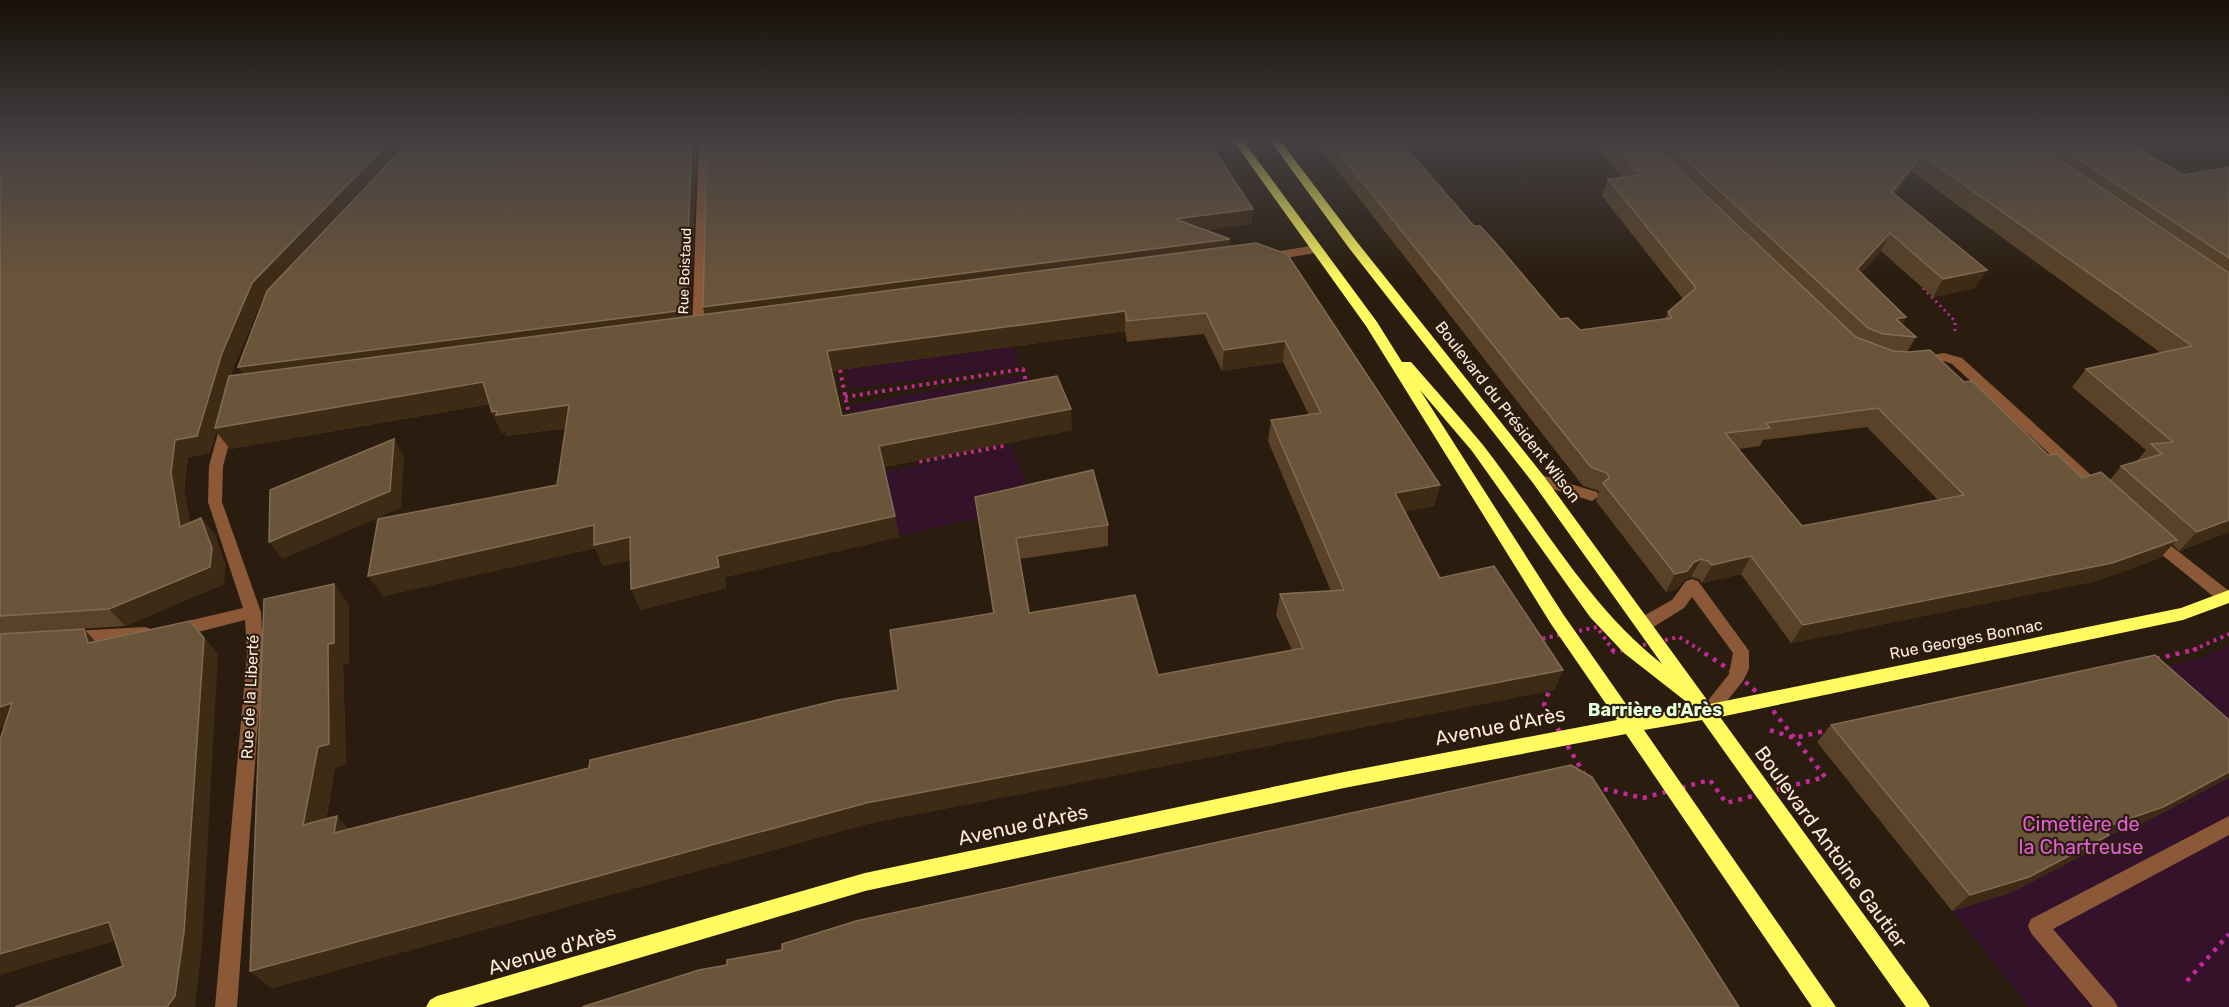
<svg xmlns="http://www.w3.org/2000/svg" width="2229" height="1007" viewBox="0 0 2229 1007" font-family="Rubik,sans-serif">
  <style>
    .green { fill: #34122a }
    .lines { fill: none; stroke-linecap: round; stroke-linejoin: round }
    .path-far2 { stroke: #c12a96; stroke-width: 3; stroke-dasharray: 2 4; stroke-linecap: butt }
    .path-far1 { stroke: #c12a96; stroke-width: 4; stroke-dasharray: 3 4.5; stroke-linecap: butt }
    .path { stroke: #c12a96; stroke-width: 4.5; stroke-dasharray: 4 6; stroke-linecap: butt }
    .minor { fill: #8b5838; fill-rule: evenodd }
    .major { fill: #fffa5f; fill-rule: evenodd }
    .wall { fill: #594227; fill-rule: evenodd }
    .shaded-wall { fill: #3e2b16 }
    .building { fill: #6a543a; stroke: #826b53; stroke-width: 1.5; fill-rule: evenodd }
    .labels { text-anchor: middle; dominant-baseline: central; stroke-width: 4.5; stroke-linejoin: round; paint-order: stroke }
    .far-street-label { font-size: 14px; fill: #ffead8; stroke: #2a1d0f }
    .street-label { font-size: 16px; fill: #ffead8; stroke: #2a1d0f }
    .neighbourhood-label { font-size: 18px; font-weight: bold; fill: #e5ffda; stroke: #2a1d0f }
    .near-street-label { font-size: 20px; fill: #ffead8; stroke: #2a1d0f }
    .near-park-label { font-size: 20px; fill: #e65dd9; stroke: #2a1d0f }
  </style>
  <rect width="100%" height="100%" fill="#2a1d0f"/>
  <g class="green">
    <polygon points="1014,347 1019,366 851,389 848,387 847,369"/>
    <polygon points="1021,375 1026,397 858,430 852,405"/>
    <polygon points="1012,446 1035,505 899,536 884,472"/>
    <polygon points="2229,645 2229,1007 2029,1007 1826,753 1828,740 2199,659"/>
  </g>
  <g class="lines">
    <polyline class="path-far2" points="1923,288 1955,321 1955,334"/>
    <g class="path-far1">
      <polyline points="840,370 850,420"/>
      <polyline points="845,397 1023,369 1027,386"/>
      <polyline points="916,457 917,462 1004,446"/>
      <polyline points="1537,650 1531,641 1597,627 1613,650"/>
      <polyline points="1621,650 1679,637 1700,650"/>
      <polyline points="2193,650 2229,634"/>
    </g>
    <g class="path">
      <polyline points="1536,649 1554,677 1544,705 1591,786 1643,798 1710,780 1726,803 1825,777 1764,699 1738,675 1698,649"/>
      <polyline points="1612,649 1614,652 1627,649"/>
      <polyline points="2156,659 2197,649"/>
      <polyline points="1770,730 1794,738 1829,730"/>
      <polyline points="2187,981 2229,934"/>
    </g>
    <g class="minor">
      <polygon points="699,139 709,139 704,331 698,335 692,331"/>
      <polygon points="1317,245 1323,249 1321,252 1267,261 1261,257 1267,253"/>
      <polygon points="1944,353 1962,358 2103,486 2105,490 2103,494 2093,494 1952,364 1944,361 1918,365 1911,361 1918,357"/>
      <polygon points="228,417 235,422 223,466 222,502 261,612 263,655 237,1007 215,1007 247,655 245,620 175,638 169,636 167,631 169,626 175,624 243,608 208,502 209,466 221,422"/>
      <polygon points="1538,474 1597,492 1599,496 1592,501 1533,483 1531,479"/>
      <polygon points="2151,532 2156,534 2229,591 2229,602 2219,601 2146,542 2143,538 2146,534"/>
      <polygon points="1692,579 1698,581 1749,651 1749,669 1743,681 1714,717 1708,719 1702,717 1699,712 1729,674 1733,653 1692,597 1684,608 1650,629 1644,630 1638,629 1636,624 1638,619 1672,600 1686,581"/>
      <polygon points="145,627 151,629 153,634 151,639 145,641 73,645 67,643 65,638 67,633 73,631"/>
      <polygon points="2229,816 2229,835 2053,929 2114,1000 2118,1007 2093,1007 2031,933 2028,926 2031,919"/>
    </g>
    <path class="major" d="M1232,139H1242L1377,322L1402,362H1411C1435,390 1460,417 1483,445C1541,520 1587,605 1662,664L1533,483L1349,248L1269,139H1279L1357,242L1543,475L1710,704L2181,608L2229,590V603L2183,620L1720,717L1926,1000L1930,1007H1906L1702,720L1644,730L1836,1007H1812L1626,734L1344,788L865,891L473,1007H426L430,1000L437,996L865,873L1344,772L1617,720L1551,624L1366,326ZM1420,390L1472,451L1590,617L1624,653L1693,707L1635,717L1563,614Z"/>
  </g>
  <g class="wall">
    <path d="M0,139H697L690,316L705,315L703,307L1253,209L1251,224L1205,230L1230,239L1229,247L1440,485L1434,506L1405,511L1440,578L1563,670L1554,690L871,823L272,988L250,971L334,584L349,605V663L343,665L346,764L335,767L326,819L349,829L898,690L993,614L975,497L1108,525V546L1020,559L1029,613L1158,675L1292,650L1276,615L1280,594L1331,591L1268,441L1271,420L1309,415L1283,362L1222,371L1204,334L1127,342L1125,331L832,371L842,416L1072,430L884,467L899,537L725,577L726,588L640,610L630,560L603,566L595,548L383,596L557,485L566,428L507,436L505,432L502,433L492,412L490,404L230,449L216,431L210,453L188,457L184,490L190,523L201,518L215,535L225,564L224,584L125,626L0,634ZM264,298L243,374L231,376L233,369L262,299Z"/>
    <path d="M1313,139H1395L1560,319L1580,330L1665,319L1668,312L1683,299L1602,196L1608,179L1622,177L1590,139H2121L2184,175L2229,167V532L2179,551L2172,544L2160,558L2096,581L1791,643L1741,574L1702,583L1699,579L1691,577L1684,580L1677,589L1666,592L1596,501L1599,491L1583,486ZM1912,172L2161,353L2086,369L2072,387L2146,450L2136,462L2121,466L2110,480L2082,478L2048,455L1964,382L1907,352L1916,337L1902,324L1906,317L1861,273L1881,251L1933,297L1975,288L1894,195ZM1867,427L1938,500L1802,526L1738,449L1760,446L1763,440Z"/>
    <polygon points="1831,725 2142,824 2109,835 2089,852 2010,893 1952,911 1817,742"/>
  </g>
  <g class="shaded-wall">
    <polygon points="0,139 8,139 0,157"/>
    <polygon points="392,139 415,139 262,299 233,369 217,428 483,382 494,403 230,449 216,431 210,453 188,457 184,490 194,544 180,527 171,473 175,440 222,353 252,283"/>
    <polygon points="692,139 697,139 690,325 248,382 238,367"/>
    <polygon points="1922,155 1912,172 1883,210 1892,192"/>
    <polygon points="1253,209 1251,224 1174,234 1175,219"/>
    <polygon points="1890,233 1881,251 1847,287 1857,269"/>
    <polygon points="1230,239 1229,254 707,322 703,307"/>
    <polygon points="1987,270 1975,288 1933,297 1943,279"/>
    <polygon points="1125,311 1125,331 832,371 827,351"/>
    <polygon points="1906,317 1896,335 1896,319"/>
    <polygon points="1285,341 1283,362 1222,371 1224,350"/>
    <polygon points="569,405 578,426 507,436 505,432 502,433 492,412"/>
    <polygon points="1071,409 1072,430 883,467 879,446"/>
    <polygon points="394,439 404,456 401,508 282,559 269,542"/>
    <polygon points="1440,485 1434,506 1390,514 1395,493"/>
    <polygon points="895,516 899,537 725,577 726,588 640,610 631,589 717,556"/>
    <polygon points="201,518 215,535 225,564 224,584 125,626 109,609"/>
    <polygon points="2229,520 2229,532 2179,551 2197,532"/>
    <polygon points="594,525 630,537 639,558 603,566 595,548 383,596 368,576"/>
    <polygon points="2177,540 2160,558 2096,581 1791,643 1803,625"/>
    <polygon points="1751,556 1741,574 1702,583 1712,565"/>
    <polygon points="1701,559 1691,577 1684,580 1677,589 1666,592 1675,574 1694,562"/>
    <polygon points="334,584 349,605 349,663 343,665 346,764 335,767 321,844 303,825 328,644"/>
    <polygon points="190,621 218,654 202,946 195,1007 167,1007"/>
    <polygon points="84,629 100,646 88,643"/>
    <polygon points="1563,670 1554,690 871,823 272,988 250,971 866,803"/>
    <polygon points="12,703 30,720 0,728 0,707"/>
    <polygon points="2229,772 2229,778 2142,824 2109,835 2089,852 2010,893 1952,911 1970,895 2102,828"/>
    <polygon points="337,816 354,835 334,833"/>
    <polygon points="109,922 128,937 0,975 0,954"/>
  </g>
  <g class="building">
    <polygon points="7,139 392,139 252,283 222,353 197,436 175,440 171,473 180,527 201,518 212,548 210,567 109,609 0,616 0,147"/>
    <polygon points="412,139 692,139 685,310 238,367 267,291"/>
    <polygon points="707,139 1207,139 1253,209 1175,219 1230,239 703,307"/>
    <path d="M1328,139H1395L1400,144H1403L1474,226H1480L1495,242L1560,319L1568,318L1580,330L1672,318L1668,312L1696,288L1608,179L1641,175L1610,139H1646L1856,337L1893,351L1909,352L1930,350L1964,382L1972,381L2048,455L2057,454L2082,478L2101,472L2177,540L2112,563L1803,625L1751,556L1712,565L1708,561L1701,559L1694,562L1687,571L1675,574L1603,483L1609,478L1607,473L1591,467ZM1878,408L1964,495L1802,526L1725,433L1770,428L1766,423Z"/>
    <polygon points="1664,139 2028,139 2229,273 2229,520 2197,532 2121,466 2162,454 2151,444 2173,442 2086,369 2192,346 1922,155 1892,192 1987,270 1943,279 1890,233 1857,269 1906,317 1896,319 1916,337 1883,334 1868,328"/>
    <polygon points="2048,139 2121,139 2184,175 2229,167 2229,258"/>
    <polygon points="1256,243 1287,254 1440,485 1395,493 1440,578 1494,566 1563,670 866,803 250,971 264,599 334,584 334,643 328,644 329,744 318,747 303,825 337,816 334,833 589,768 590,760 838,700 898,690 890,630 994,613 975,497 1093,470 1108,525 1016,538 1029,613 1135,595 1158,675 1303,648 1280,594 1344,590 1271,420 1321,413 1285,341 1224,350 1206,313 1127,321 1125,311 827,351 842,416 1057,376 1071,409 879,446 895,516 717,556 719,567 631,589 630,537 594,545 594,525 368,576 378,519 557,485 569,405 496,415 497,411 492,412 483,382 215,428 229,376"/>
    <polygon points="394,439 390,491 269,542 270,490"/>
    <polygon points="190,621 204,638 184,932 175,996 167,1007 15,1007 123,966 109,922 0,954 0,740 12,703 0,707 0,634 84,629 88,643"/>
    <polygon points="2155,655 2229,720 2229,772 2163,807 2102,828 2109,835 2029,877 1970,895 1831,725"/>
    <polygon points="1571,765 1592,777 1739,1007 582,1007 699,970 727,965 727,960 782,950 782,944 856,921"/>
  </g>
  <linearGradient id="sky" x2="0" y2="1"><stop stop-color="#171008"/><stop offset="0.5" stop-color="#444042"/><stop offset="1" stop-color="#444042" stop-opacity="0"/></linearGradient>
  <rect width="2229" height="280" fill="url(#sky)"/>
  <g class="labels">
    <g class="far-street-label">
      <text transform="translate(685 271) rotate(-88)">Rue Boistaud</text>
    </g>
    <g class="street-label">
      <text transform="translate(1508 412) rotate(52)">Boulevard du Président Wilson</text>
      <text transform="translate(1966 639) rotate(-11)">Rue Georges Bonnac</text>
      <text transform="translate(250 697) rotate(-87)">Rue de la Liberté</text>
    </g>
    <g class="neighbourhood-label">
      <text x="1655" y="710">Barrière d'Arès</text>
    </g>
    <g class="near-street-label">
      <text transform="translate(1500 726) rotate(-11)">Avenue d'Arès</text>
      <text transform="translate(1023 825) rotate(-12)">Avenue d'Arès</text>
      <text transform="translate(1831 847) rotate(54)">Boulevard Antoine Gautier</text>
      <text transform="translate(552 950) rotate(-16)">Avenue d'Arès</text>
    </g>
    <g class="near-park-label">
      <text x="2081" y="824">Cimetière de<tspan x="2081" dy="23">la Chartreuse</tspan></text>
    </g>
  </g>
</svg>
